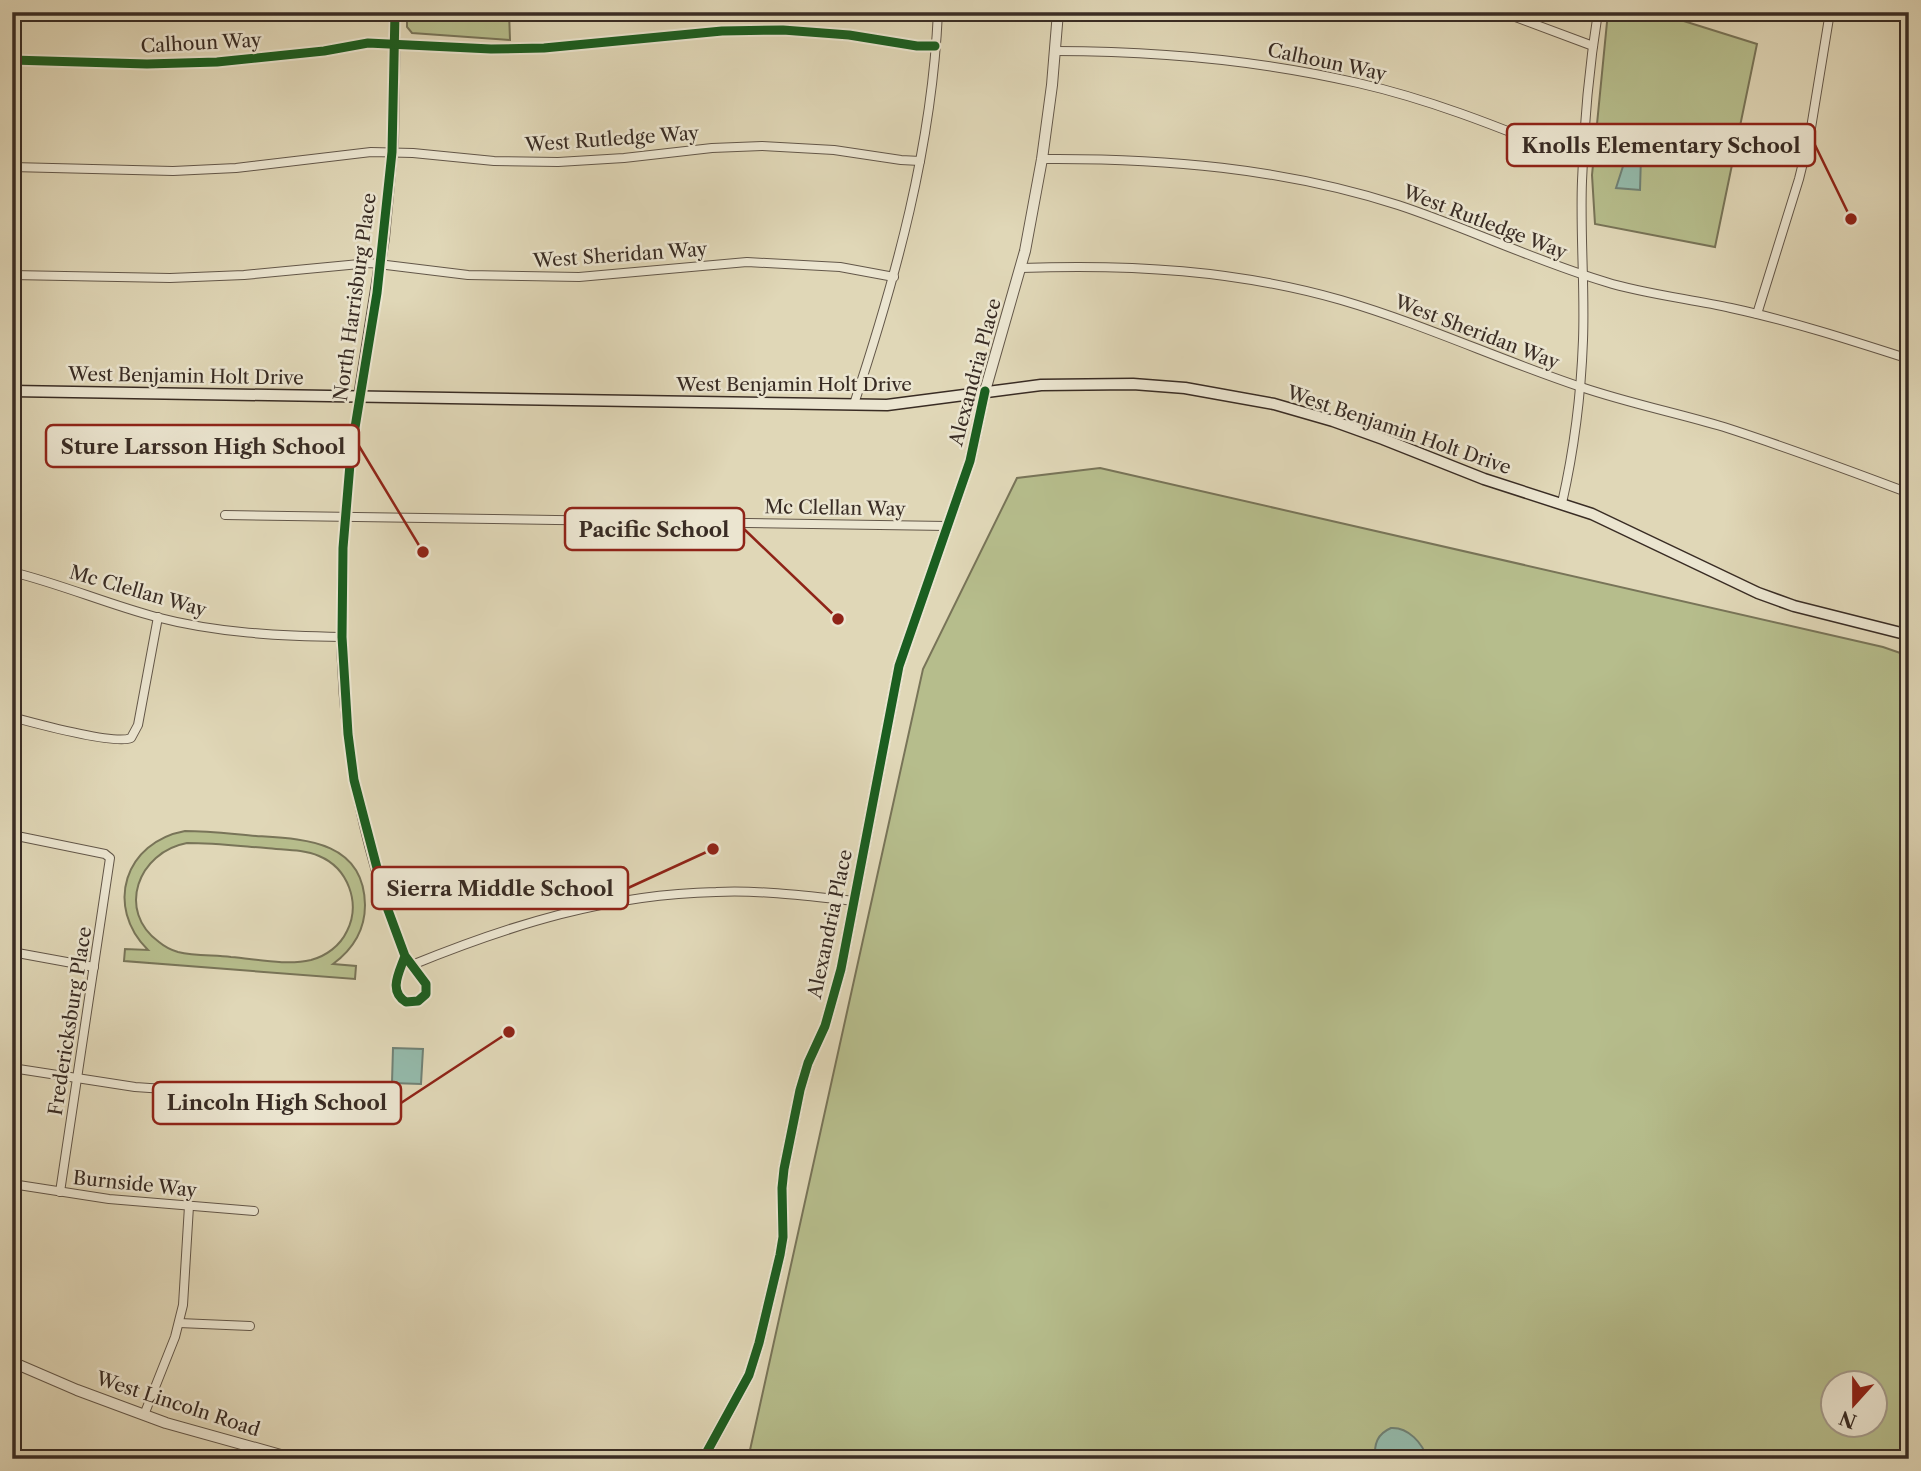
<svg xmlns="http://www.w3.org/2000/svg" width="1921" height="1471" viewBox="0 0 1921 1471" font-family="'Libre Caslon Text',serif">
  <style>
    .green { fill: #b6bd8c; stroke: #787458; stroke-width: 2; fill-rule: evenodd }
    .water { fill: #94baab; stroke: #708175; stroke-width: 2 }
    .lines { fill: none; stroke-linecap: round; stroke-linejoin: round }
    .minor-casing { stroke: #635749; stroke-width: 10 }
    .tertiary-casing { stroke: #635749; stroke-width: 12 }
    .secondary-casing { stroke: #392c24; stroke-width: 13 }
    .minor { stroke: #ebe5d0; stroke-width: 8 }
    .tertiary { stroke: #ebe5d0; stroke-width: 10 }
    .secondary { stroke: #ebe5d0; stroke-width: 10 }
    .cycleway-casing { stroke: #ebe5d0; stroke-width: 13 }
    .cycleway { stroke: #1b5e20; stroke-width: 9 }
    .labels { text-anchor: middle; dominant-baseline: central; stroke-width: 5; stroke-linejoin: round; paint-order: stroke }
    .street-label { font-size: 19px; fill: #392c24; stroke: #ebe5d0 }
    .leader { fill: none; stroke: #8f2418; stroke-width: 2.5 }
    .callout-dot { fill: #8f2418; stroke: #ebe5d0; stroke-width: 2.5 }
    .callout { fill: #ebe5d0; stroke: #8f2418; stroke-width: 2.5 }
    .callout-label { font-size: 21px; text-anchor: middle; font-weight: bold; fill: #392c24 }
  </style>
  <rect width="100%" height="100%" fill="#e0d7b7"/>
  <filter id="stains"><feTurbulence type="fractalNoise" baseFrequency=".00286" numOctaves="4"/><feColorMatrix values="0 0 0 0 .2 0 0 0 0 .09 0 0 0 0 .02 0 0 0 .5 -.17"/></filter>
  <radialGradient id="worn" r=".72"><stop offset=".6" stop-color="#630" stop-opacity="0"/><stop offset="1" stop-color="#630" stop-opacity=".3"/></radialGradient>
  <g class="green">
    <polygon points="407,12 509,12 510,40 412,33 407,27"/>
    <polygon points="1608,12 1655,12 1757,44 1715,247 1595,224 1592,175"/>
    <path d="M1100,468L1883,647L1909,656V1459H748L923,669L1017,478ZM1834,1384H1876V1426H1834Z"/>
    <path d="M185,831C209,831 232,834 256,836C303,839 364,840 365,905C365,930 352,950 333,964L356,966L355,979L124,961L125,949L148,950C104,906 125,842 185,831ZM187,843C213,843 240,846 266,848C283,850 303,849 319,856C348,868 361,903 347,931C340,946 326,956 311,960C286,966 256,959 231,957C214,955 195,956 178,952C171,950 165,947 159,942C116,911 138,852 187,843Z"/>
  </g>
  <g class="water">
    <polygon points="1641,156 1640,190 1616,188 1626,157"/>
    <polygon points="393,1048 423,1049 421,1084 392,1083"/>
    <path d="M1391,1428C1408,1427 1423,1443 1427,1459H1375C1374,1444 1377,1434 1391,1428Z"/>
  </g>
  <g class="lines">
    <g class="minor-casing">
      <g id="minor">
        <polyline points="1502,12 1593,46"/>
        <path d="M1055,51C1158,51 1258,60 1358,83C1428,99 1494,125 1560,152H1583"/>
        <polyline points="12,60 147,64 217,62 324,51 368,43 491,49 544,48 722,31 783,30 849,35 917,46 935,46"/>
        <path d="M1042,159C1163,158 1282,168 1398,205C1468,228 1535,261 1606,282C1644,294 1691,299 1731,308C1791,321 1850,340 1909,359"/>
        <polyline points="12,167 173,171 236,168 371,152 413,153 494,161 558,162 624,158 712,148 762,146 834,150 901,160 920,161"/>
        <path d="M1021,268C1130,264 1236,270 1341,300C1423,324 1500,360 1581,387C1628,403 1677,413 1724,427C1786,447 1848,470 1909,493"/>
        <polyline points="12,275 170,278 244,275 370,263 468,275 579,277 747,262 840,267 894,277"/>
        <polyline points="1757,314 1799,179 1810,134 1830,12"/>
        <path d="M359,396C341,521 332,654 354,779C365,837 382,898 404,953C410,968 428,976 426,994L418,1001L406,1002C388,991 399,973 405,956"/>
        <path d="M854,404C896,277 932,147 938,12"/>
        <path d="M1562,503C1574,450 1581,395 1583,340C1585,287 1580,234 1582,181C1584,124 1589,68 1598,12"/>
        <polyline points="225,515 947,526"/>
        <path d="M12,572C61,584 107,604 156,617C217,633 279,636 342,637"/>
        <path d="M12,717C34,723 114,745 131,738L138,725L158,617"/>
        <polyline points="12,835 105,854 110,858 60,1192"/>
        <polyline points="12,952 94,967"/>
        <path d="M412,965C510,925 609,894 716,892C762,890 808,896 854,901"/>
        <polyline points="12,1068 135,1087 252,1095"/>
        <polyline points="12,1184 109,1199 254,1211"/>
        <polyline points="179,1323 250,1326"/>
        <polyline points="144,1415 175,1337 183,1305 189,1206"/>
      </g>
    </g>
    <g class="tertiary-casing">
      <g id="tertiary">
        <polyline points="359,396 384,238 393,140 395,12"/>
        <polyline points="12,1362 77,1390 166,1423 295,1459"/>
        <polyline points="703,1459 749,1375 759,1343 780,1255 783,1237 782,1188 784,1169 800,1090 808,1063 825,1026 841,969 899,666 970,461 985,391 1025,251 1042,159 1052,85 1058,12"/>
      </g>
    </g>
    <g class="secondary-casing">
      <polyline id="secondary" points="12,391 887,405 1041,385 1133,384 1185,388 1274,404 1333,421 1383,439 1484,479 1592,514 1758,593 1794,606 1909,635"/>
    </g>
    <use href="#minor" class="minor"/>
    <use href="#tertiary" class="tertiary"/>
    <use href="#secondary" class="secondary"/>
    <g class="cycleway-casing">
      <g id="cycleway">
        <path d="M395,12L392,152L377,293L351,452L343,548L342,637L348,734L354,780L388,910L405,956L426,984V994L418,1001L406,1002C388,991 399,973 405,956"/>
        <polyline points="12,60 147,64 217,62 324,51 368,43 491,49 544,48 722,31 783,30 849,35 917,46 935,46"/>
        <polyline points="703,1459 749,1375 759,1343 780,1255 783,1237 782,1188 784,1169 800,1090 808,1063 825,1026 841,969 899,666 970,461 985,391"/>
      </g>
    </g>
    <use href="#cycleway" class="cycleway"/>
  </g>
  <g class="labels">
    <g class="street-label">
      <text transform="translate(201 43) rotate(-3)">Calhoun Way</text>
      <text transform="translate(1327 62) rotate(12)">Calhoun Way</text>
      <text transform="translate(612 139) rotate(-4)">West Rutledge Way</text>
      <text transform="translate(1485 222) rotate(21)">West Rutledge Way</text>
      <text transform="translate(620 255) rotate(-4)">West Sheridan Way</text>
      <text transform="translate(355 297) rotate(-82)">North Harrisburg Place</text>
      <text transform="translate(1477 332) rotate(21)">West Sheridan Way</text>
      <text transform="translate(975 372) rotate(-75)">Alexandria Place</text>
      <text transform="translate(186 376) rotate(1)">West Benjamin Holt Drive</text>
      <text x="794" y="384">West Benjamin Holt Drive</text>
      <text transform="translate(1399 430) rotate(19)">West Benjamin Holt Drive</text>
      <text transform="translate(835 508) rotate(1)">Mc Clellan Way</text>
      <text transform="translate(138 591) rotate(16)">Mc Clellan Way</text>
      <text transform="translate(830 924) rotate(-78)">Alexandria Place</text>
      <text transform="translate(70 1021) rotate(-81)">Fredericksburg Place</text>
      <text transform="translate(135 1184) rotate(6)">Burnside Way</text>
      <text transform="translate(178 1404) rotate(18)">West Lincoln Road</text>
    </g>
  </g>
  <path class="leader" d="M1851 219L1815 145M423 552L359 446M838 619L744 529M713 849L628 888M509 1032L401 1103"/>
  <g class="callout-dot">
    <circle cx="1851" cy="219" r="7"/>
    <circle cx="423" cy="552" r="7"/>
    <circle cx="838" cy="619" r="7"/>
    <circle cx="713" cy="849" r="7"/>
    <circle cx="509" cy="1032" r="7"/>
  </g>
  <g class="callout">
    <rect x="1507" y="124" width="308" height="42" rx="7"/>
    <rect x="46" y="425" width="313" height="42" rx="7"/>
    <rect x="565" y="508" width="179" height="42" rx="7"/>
    <rect x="372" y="867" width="256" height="42" rx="7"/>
    <rect x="153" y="1082" width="248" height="42" rx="7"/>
  </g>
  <g class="callout-label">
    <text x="1661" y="153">Knolls Elementary School</text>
    <text x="203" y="454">Sture Larsson High School</text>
    <text x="654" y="537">Pacific School</text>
    <text x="500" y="896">Sierra Middle School</text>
    <text x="277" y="1110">Lincoln High School</text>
  </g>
  <rect width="1921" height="1471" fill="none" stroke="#e0d7b7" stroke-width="42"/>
  <rect x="14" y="14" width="1893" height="1443" fill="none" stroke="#392c24" stroke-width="3.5"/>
  <rect x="21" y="21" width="1879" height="1429" fill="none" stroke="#392c24" stroke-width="2"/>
  <g transform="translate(1854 1404) rotate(201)"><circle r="33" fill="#ebe5d0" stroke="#a49b8b" stroke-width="2"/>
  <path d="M0-5L12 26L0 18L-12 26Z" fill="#8f2418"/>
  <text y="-10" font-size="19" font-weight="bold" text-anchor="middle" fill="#392c24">N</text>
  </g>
  <rect width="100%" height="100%" filter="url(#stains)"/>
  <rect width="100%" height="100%" fill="url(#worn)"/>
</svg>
